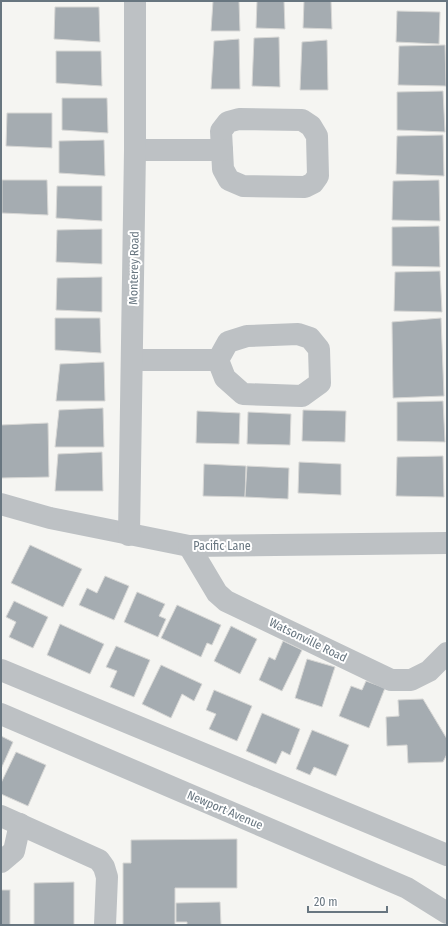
<svg xmlns="http://www.w3.org/2000/svg" width="448" height="926" viewBox="0 0 448 926" font-family="'Fira Sans Condensed',sans-serif">
  <style>
    .building { fill: #a5acb1; stroke: #d7d7d5 }
    .lines { fill: none; stroke-linecap: round; stroke-linejoin: round }
    .minor { stroke: #bdc1c4; stroke-width: 22 }
    .labels { text-anchor: middle; dominant-baseline: central; stroke-width: 4; stroke-linejoin: round; paint-order: stroke }
    .street-label { font-size: 12px; fill: #687680; stroke: #fff }
  </style>
  <rect width="100%" height="100%" fill="#f5f5f2"/>
  <g class="building">
    <polygon points="213,1 239,1 240,31 211,31"/>
    <polygon points="257,1 284,1 285,29 256,28"/>
    <polygon points="304,1 331,1 332,29 303,28"/>
    <polygon points="55,7 99,7 100,42 54,39"/>
    <polygon points="397,11 440,12 439,44 396,42"/>
    <polygon points="279,37 280,87 252,86 254,38"/>
    <polygon points="239,39 240,89 211,89 214,41"/>
    <polygon points="327,40 328,90 300,90 302,42"/>
    <polygon points="445,45 446,86 398,85 399,46"/>
    <polygon points="56,51 101,51 102,86 56,83"/>
    <polygon points="443,91 445,132 397,130 397,92"/>
    <polygon points="62,98 107,98 108,133 62,130"/>
    <polygon points="7,113 52,113 52,148 6,146"/>
    <polygon points="443,135 444,176 396,174 397,136"/>
    <polygon points="104,140 105,176 59,173 59,141"/>
    <polygon points="2,180 47,180 48,215 2,213"/>
    <polygon points="439,180 440,221 392,220 393,181"/>
    <polygon points="57,186 102,186 102,221 56,218"/>
    <polygon points="439,226 440,267 392,266 392,227"/>
    <polygon points="102,229 102,264 56,262 57,230"/>
    <polygon points="440,271 442,312 394,311 395,272"/>
    <polygon points="102,277 102,312 56,310 57,278"/>
    <polygon points="55,318 100,318 101,353 55,350"/>
    <polygon points="441,318 444,396 393,398 392,322"/>
    <polygon points="104,362 105,401 56,401 60,364"/>
    <polygon points="443,401 445,442 397,441 397,402"/>
    <polygon points="103,408 104,447 55,447 59,410"/>
    <polygon points="303,410 346,411 345,442 302,441"/>
    <polygon points="197,411 240,413 239,444 196,443"/>
    <polygon points="248,412 291,414 290,445 247,444"/>
    <polygon points="48,423 49,477 1,478 1,425"/>
    <polygon points="102,452 103,491 55,491 58,454"/>
    <polygon points="443,456 444,497 396,496 397,457"/>
    <polygon points="299,462 341,464 341,495 298,493"/>
    <polygon points="204,464 246,466 245,497 203,496"/>
    <polygon points="247,466 289,468 288,499 245,497"/>
    <polygon points="30,545 82,569 63,607 11,583"/>
    <polygon points="105,576 129,586 114,620 79,605 87,588 97,593"/>
    <polygon points="137,592 165,604 159,616 166,619 158,637 124,622"/>
    <polygon points="14,601 48,617 33,648 9,637 16,622 6,617"/>
    <polygon points="177,605 221,625 212,645 207,643 201,657 161,638"/>
    <polygon points="60,624 104,644 90,674 47,655"/>
    <polygon points="231,626 257,639 240,674 214,661"/>
    <polygon points="283,641 302,650 282,691 259,680 269,657 275,660"/>
    <polygon points="116,646 150,660 134,697 110,687 117,671 106,667"/>
    <polygon points="307,659 335,667 322,707 295,698"/>
    <polygon points="161,665 202,684 194,701 182,694 171,718 142,704"/>
    <polygon points="366,681 385,688 369,728 339,716 351,686 362,690"/>
    <polygon points="214,690 252,706 237,741 209,729 216,714 206,710"/>
    <polygon points="423,699 447,739 447,754 443,762 408,763 407,745 387,746 386,717 399,716 398,700"/>
    <polygon points="262,713 300,729 290,755 282,751 276,764 246,751"/>
    <polygon points="312,730 349,745 336,776 314,767 310,775 296,769"/>
    <polygon points="1,736 13,742 1,769"/>
    <polygon points="16,752 46,765 28,806 1,794 1,783"/>
    <polygon points="237,839 237,888 175,888 175,925 123,925 123,863 131,863 131,840"/>
    <polygon points="74,882 74,925 34,925 34,883"/>
    <rect x="1" y="890" width="9" height="35"/>
    <polygon points="220,902 221,925 187,925 187,922 176,922 176,903"/>
  </g>
  <g class="lines">
    <g class="minor">
      <polygon points="239,119 302,120 311,126 317,136 318,176 313,183 305,187 243,186 229,180 223,169 221,131 228,122"/>
      <polyline points="135,150 222,150"/>
      <polygon points="298,334 310,338 319,349 320,383 302,396 243,394 225,378 218,360 228,342 247,336"/>
      <polyline points="132,360 218,360"/>
      <polyline points="1,504 50,518 189,546 447,543"/>
      <polyline points="129,535 135,150 135,1"/>
      <polyline points="189,546 217,593 226,601 391,680 411,680 429,671 447,653"/>
      <polyline points="1,670 447,855"/>
      <polyline points="1,714 407,888 447,913"/>
      <polyline points="1,816 99,860 104,867 107,877 105,925"/>
      <polyline points="1,862 14,851 20,824"/>
    </g>
  </g>
  <g class="labels">
    <g class="street-label">
      <text transform="translate(134 268) rotate(-89)">Monterey Road</text>
      <text x="222" y="546">Pacific Lane</text>
      <text transform="translate(308 640) rotate(26)">Watsonville Road</text>
      <text transform="translate(225 810) rotate(23)">Newport Avenue</text>
    </g>
  </g>
  <rect width="448" height="926" fill="none" stroke="#687680" stroke-width="4"/>
  <path d="M308 906v6h79v-6" fill="none" stroke="#687680" stroke-width="2"/>
  <text x="314" y="906" font-size="12" fill="#687680" stroke="#ffffff" stroke-width="3" paint-order="stroke">20 m</text>
</svg>
